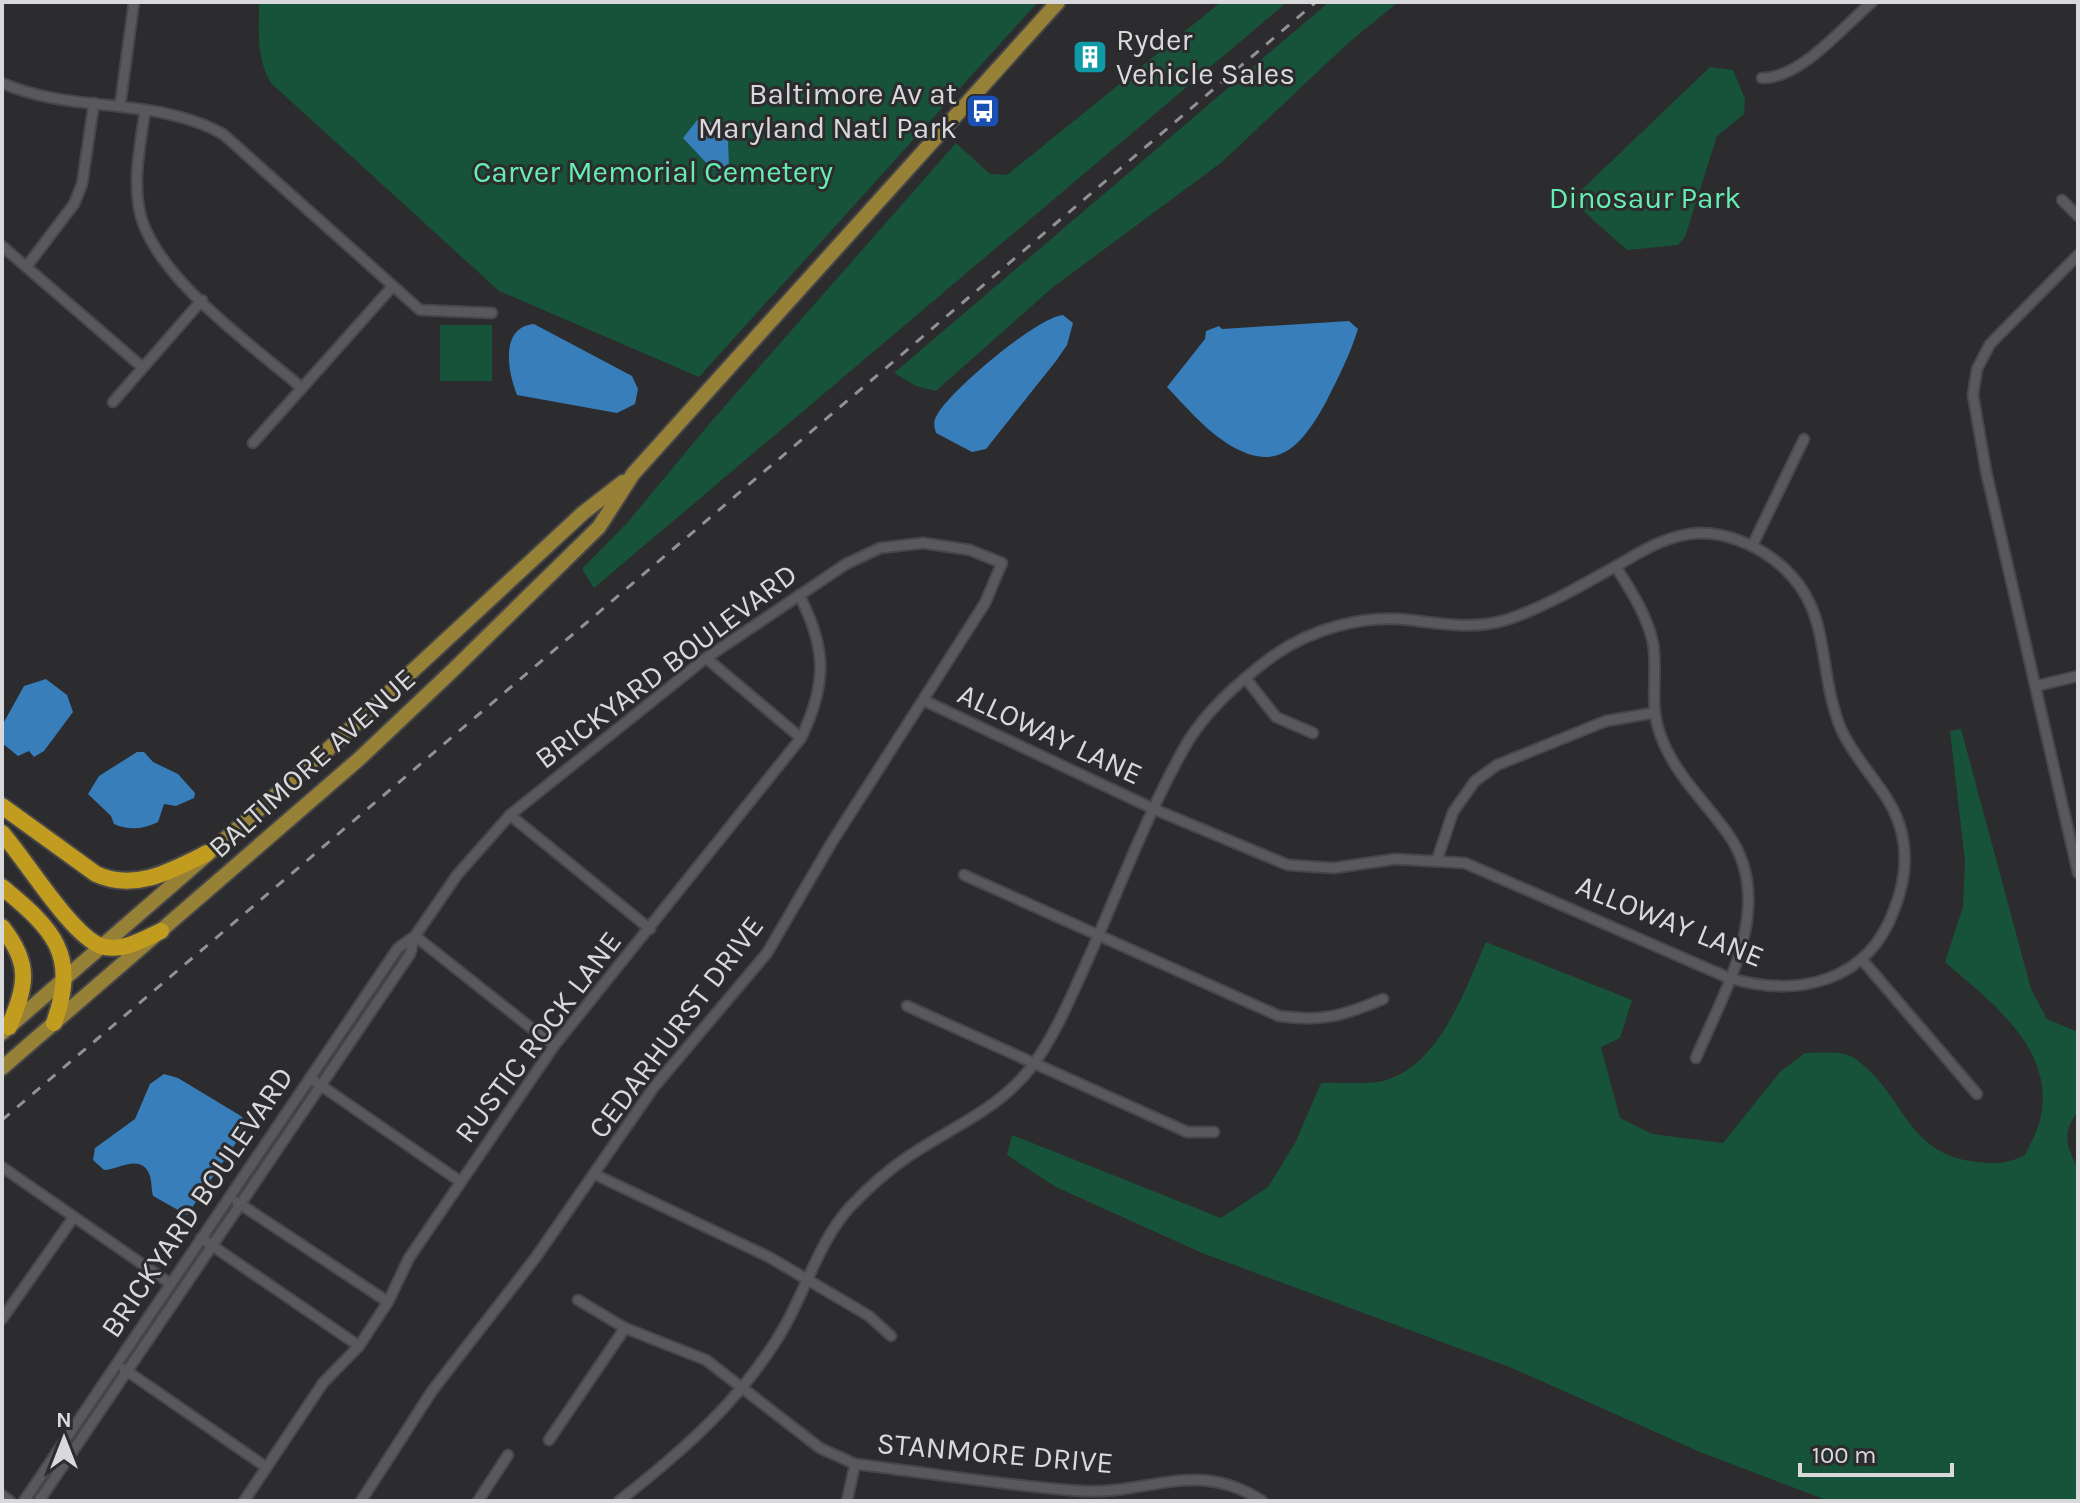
<svg xmlns="http://www.w3.org/2000/svg" width="2080" height="1503" viewBox="0 0 2080 1503" font-family="Karla,sans-serif">
  <style>
    .green { fill: #16533a }
    .water { fill: #377ebb }
    .lines { fill: none; stroke-linecap: round; stroke-linejoin: round }
    .street-casing { stroke: #474649; stroke-width: 13 }
    .primary-casing { stroke: #474649; stroke-width: 18 }
    .highway-casing { stroke: #474649; stroke-width: 20 }
    .street { stroke: #59585b; stroke-width: 9 }
    .primary { stroke: #978137; stroke-width: 14 }
    .highway { stroke: #c19c1f; stroke-width: 16 }
    .rail { stroke: #929193; stroke-width: 3; stroke-dasharray: 10 10; stroke-linecap: butt }
    .labels { text-anchor: middle; dominant-baseline: central; stroke-width: 6; stroke-linejoin: round; paint-order: stroke }
    .poi-label { font-size: 30px; fill: #d9d8da; stroke: #2c2b2e; text-anchor: start }
    .park-label { font-size: 30px; fill: #66eeb2; stroke: #2c2b2e }
    .street-label { font-size: 30px; fill: #d9d8da; stroke: #2c2b2e }
  </style>
  <rect width="100%" height="100%" fill="#2c2b2e"/>
  <g class="green">
    <path d="M259,2H1038L699,377L499,291L271,83C256,58 259,31 259,2Z"/>
    <polygon points="1221,2 1287,2 594,588 582,569 627,523 710,423 956,143 990,174 1007,175"/>
    <polygon points="1329,2 1398,2 1347,44 1222,162 1052,288 936,391 916,386 894,373"/>
    <polygon points="1710,67 1733,70 1745,99 1744,114 1717,136 1685,237 1678,245 1627,250 1571,200"/>
    <rect x="440" y="325" width="52" height="56"/>
    <path d="M1961,729L2031,989L2047,1019L2078,1032V1112C2061,1132 2067,1148 2078,1169V1501H1829L1700,1452L1512,1368L1202,1253L1056,1187L1007,1155L1012,1135L1221,1218L1268,1187L1295,1143L1321,1083C1340,1082 1364,1085 1383,1081C1440,1066 1465,989 1486,942L1632,1000L1620,1038L1601,1047L1620,1118L1652,1134L1723,1143L1780,1072L1805,1053C1818,1053 1843,1050 1854,1058C1906,1094 1904,1154 1977,1162C1997,1164 2007,1164 2025,1155C2030,1144 2037,1132 2040,1120C2057,1050 1991,1002 1945,962L1963,907L1965,861L1950,731Z"/>
  </g>
  <g class="water">
    <polygon points="698,119 710,122 728,140 729,167 712,169 683,138"/>
    <path d="M1063,315L1073,323L1067,345L1056,361L986,449L972,452L936,433C934,426 933,421 937,415C950,391 1037,317 1063,315Z"/>
    <path d="M1349,321L1358,329C1350,355 1338,378 1326,402C1302,445 1278,477 1225,442C1204,428 1185,406 1167,387L1205,339L1206,331L1219,326L1222,329Z"/>
    <path d="M534,324L632,376L638,389L635,404L617,413L517,395C508,373 499,327 534,324Z"/>
    <polygon points="46,679 67,695 73,712 44,751 34,757 29,751 18,756 2,743 4,722 24,686"/>
    <path d="M137,752H144L153,762L178,774L195,793L194,798L176,806L164,804L158,822C143,829 130,831 114,824L111,816L88,794L99,776Z"/>
    <path d="M164,1074L178,1078L241,1116L248,1125L187,1215L153,1196C151,1189 152,1183 150,1176C142,1152 118,1170 104,1170L93,1160L95,1148L135,1119L150,1084Z"/>
  </g>
  <g class="lines">
    <g class="street-casing">
      <g id="street">
        <path d="M1762,78C1800,79 1844,26 1872,2"/>
        <path d="M2,83C72,114 156,96 223,134L420,310L492,313"/>
        <polyline points="120,106 134,2"/>
        <path d="M145,110C141,142 133,176 139,208C150,274 252,345 302,388"/>
        <polyline points="2062,200 2078,216"/>
        <polyline points="2,246 141,366"/>
        <polyline points="2078,255 1990,344 1977,369 1973,395 1986,471 2078,873"/>
        <polyline points="27,266 74,204 82,184 94,103"/>
        <polyline points="113,402 202,300"/>
        <polyline points="253,443 392,287"/>
        <polyline points="1753,544 1804,439"/>
        <path d="M1616,567C1631,591 1647,615 1653,643C1658,674 1649,704 1660,734C1674,774 1704,800 1728,834C1778,904 1724,991 1696,1058"/>
        <polyline points="706,658 801,738"/>
        <polyline points="1247,680 1276,717 1313,733"/>
        <polyline points="2036,686 2078,676"/>
        <polyline points="510,815 650,929"/>
        <polyline points="1437,860 1453,812 1475,781 1497,765 1606,721 1653,713"/>
        <path d="M964,875L1279,1016C1322,1022 1343,1016 1383,999"/>
        <polyline points="415,936 554,1046"/>
        <polyline points="1864,962 1977,1094"/>
        <polyline points="907,1006 1187,1132 1214,1132"/>
        <polyline points="310,1078 461,1182"/>
        <polyline points="2,1167 171,1284"/>
        <polyline points="596,1175 769,1257 869,1316 891,1336"/>
        <polyline points="237,1202 388,1302"/>
        <polyline points="201,1238 359,1346"/>
        <path d="M578,1300L625,1328L706,1360L820,1448L855,1464C930,1473 1007,1486 1082,1491C1149,1495 1197,1458 1262,1501"/>
        <polyline points="2,1319 73,1218"/>
        <polyline points="124,1369 266,1467"/>
        <polyline points="549,1440 625,1328"/>
        <polyline points="2,1495 10,1501"/>
        <polyline points="24,1501 398,948 415,936 457,875 510,815 706,658 846,564 880,548 923,543 970,550 1002,563 985,603 832,842 767,953 654,1087 536,1257 432,1391 361,1501"/>
        <polyline points="39,1501 410,954 415,936"/>
        <path d="M244,1501L323,1383L359,1346L388,1302L409,1258L554,1046L801,738C827,684 827,648 799,595"/>
        <polyline points="478,1501 508,1455"/>
        <path d="M619,1501C684,1450 745,1397 786,1324C807,1286 820,1240 850,1207C867,1189 888,1170 909,1156C953,1126 1000,1109 1033,1065C1055,1035 1070,999 1085,966C1118,892 1147,813 1187,743C1207,710 1242,679 1273,656C1311,629 1364,614 1410,620C1444,624 1476,630 1509,619C1544,607 1577,588 1609,570C1638,554 1665,534 1701,533C1726,533 1753,544 1773,559C1835,605 1815,666 1841,729C1858,767 1893,793 1902,834C1908,860 1904,885 1894,910C1868,982 1798,998 1729,978L1465,863L1395,859L1334,868L1288,865L1156,810L925,701"/>
        <polyline points="847,1501 855,1464"/>
      </g>
    </g>
    <g class="primary-casing">
      <g id="primary">
        <polyline points="2,1033 324,753 583,513 623,482"/>
        <polyline points="2,1068 359,759 451,672 599,527 633,474 1058,2"/>
      </g>
    </g>
    <g class="highway-casing">
      <g id="highway">
        <path d="M2,806L96,874C135,892 173,870 207,853"/>
        <path d="M2,833C26,860 71,935 101,946C121,953 144,939 161,931"/>
        <path d="M2,887C53,929 79,954 54,1023"/>
        <path d="M2,927C32,965 26,985 9,1027"/>
      </g>
    </g>
    <use href="#street" class="street"/>
    <use href="#primary" class="primary"/>
    <use href="#highway" class="highway"/>
    <polyline class="rail" points="2,1120 1316,2"/>
  </g>
  <defs>
    <g id="building-square" transform="scale(1.8)"><rect x="-9" y="-9" width="18" height="18" rx="4" fill="#0f9aa8" stroke="#2c2b2e"/><path d="M-4-6H4V6H1V3H-1V6H-4ZM-2.5-4.3h1.7v1.8h-1.7ZM.8-4.3h1.7v1.8H.8ZM-2.5-1h1.7V.8h-1.7ZM.8-1h1.7V.8H.8Z" fill="#fff"/></g>
    <g id="bus-square" transform="scale(1.8)"><rect x="-9" y="-9" width="18" height="18" rx="4" fill="#1a4fb4" stroke="#2c2b2e"/><path d="M-5-6H5V4H4V6H2V4H-2V6H-4V4H-5ZM-3.5-4V0h7V-4ZM-3.5 1.2v1.5H-2V1.2ZM2 1.2v1.5H3.5V1.2Z" fill="#fff"/></g>
  </defs>
  <g fill-rule="evenodd">
    <use href="#building-square" x="1090" y="57"/>
    <use href="#bus-square" x="983" y="111"/>
  </g>
  <g class="labels">
    <g class="poi-label">
      <text x="1116" y="40">Ryder<tspan x="1116" dy="34">Vehicle Sales</tspan></text>
      <text x="957" y="94" text-anchor="end">Baltimore Av at<tspan x="957" dy="34">Maryland Natl Park</tspan></text>
    </g>
    <g class="park-label">
      <text x="653" y="172">Carver Memorial Cemetery</text>
      <text x="1645" y="198">Dinosaur Park</text>
    </g>
    <g class="street-label">
      <text transform="translate(666 666) rotate(-37)">BRICKYARD BOULEVARD</text>
      <text transform="translate(1050 734) rotate(25)">ALLOWAY LANE</text>
      <text transform="translate(312 763) rotate(-42)">BALTIMORE AVENUE</text>
      <text transform="translate(1670 921) rotate(22)">ALLOWAY LANE</text>
      <text transform="translate(676 1027) rotate(-53)">CEDARHURST DRIVE</text>
      <text transform="translate(538 1037) rotate(-53)">RUSTIC ROCK LANE</text>
      <text transform="translate(197 1202) rotate(-56)">BRICKYARD BOULEVARD</text>
      <text transform="translate(995 1453) rotate(5)">STANMORE DRIVE</text>
    </g>
  </g>
  <rect width="2080" height="1503" fill="none" stroke="#d9d8da" stroke-width="8"/>
  <g transform="translate(64 1439)" stroke="#2c2b2e" stroke-width="6" paint-order="stroke">
  <path d="M0-6L14 30L0 20L-14 30Z" fill="#d9d8da"/>
  <text y="-12" font-size="22" font-weight="bold" text-anchor="middle" fill="#d9d8da">N</text>
  </g>
  <path d="M1800 1463v12h152v-12" fill="none" stroke="#d9d8da" stroke-width="4"/>
  <text x="1812" y="1463" font-size="24" fill="#d9d8da" stroke="#2c2b2e" stroke-width="6" paint-order="stroke">100 m</text>
</svg>
